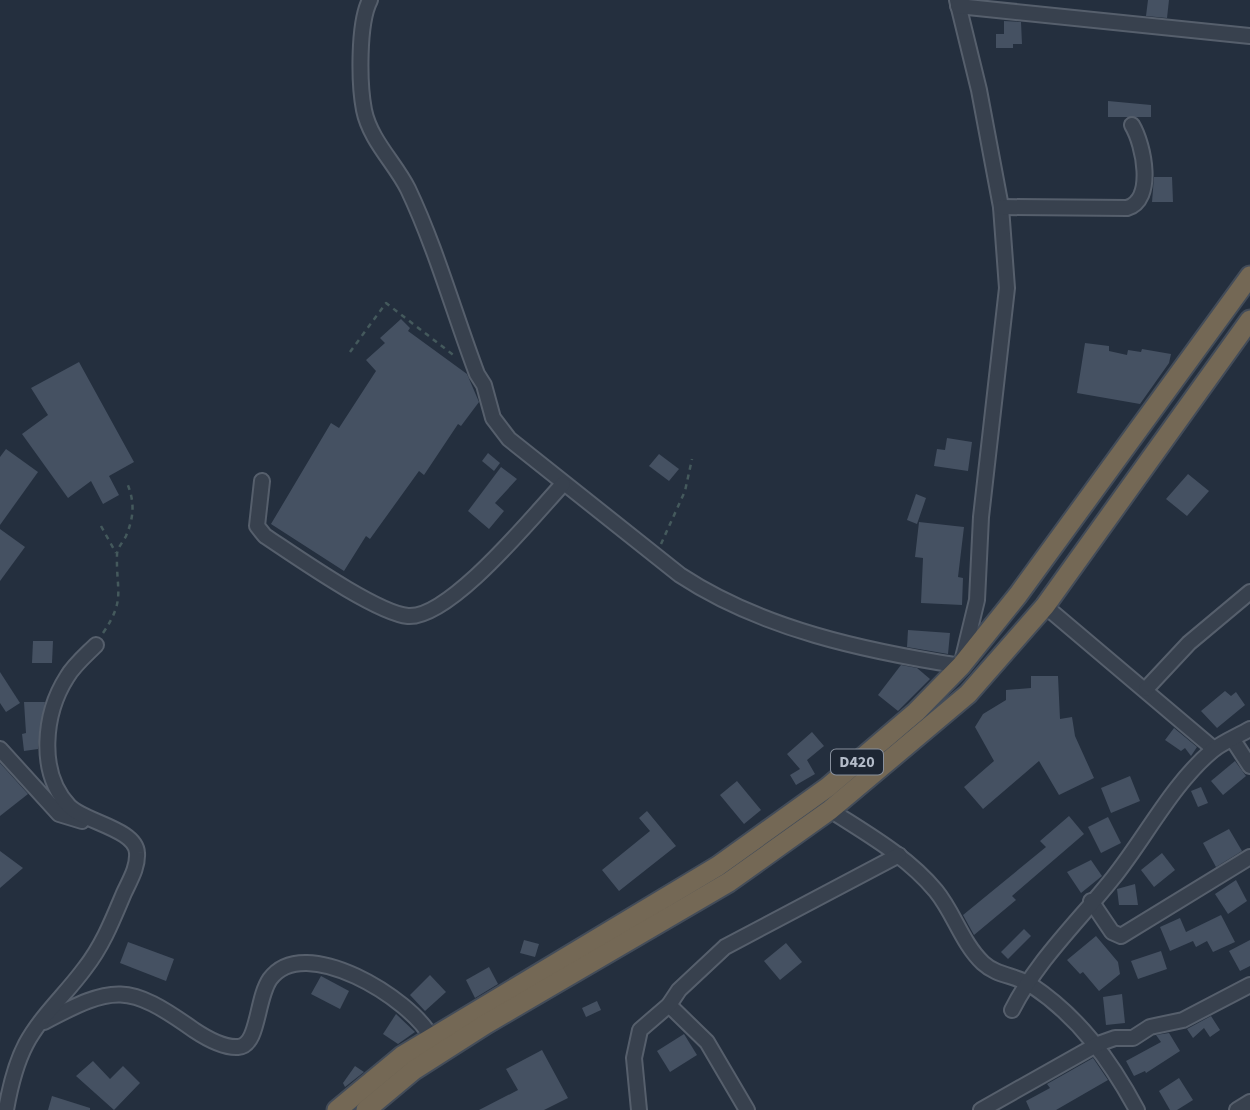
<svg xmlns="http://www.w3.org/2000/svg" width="1250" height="1110" viewBox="0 0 1250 1110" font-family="'Source Sans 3',sans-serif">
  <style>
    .building { fill: #455162 }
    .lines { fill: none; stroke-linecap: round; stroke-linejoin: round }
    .minor-casing { stroke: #565f6c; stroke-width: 18 }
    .highway-casing { stroke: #434c59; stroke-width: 23 }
    .path { stroke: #44595c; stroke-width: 2.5; stroke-dasharray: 5 5; stroke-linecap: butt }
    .minor { stroke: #38414e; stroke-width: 14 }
    .highway { stroke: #746855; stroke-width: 19 }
    .labels { text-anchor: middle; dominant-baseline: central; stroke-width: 7; stroke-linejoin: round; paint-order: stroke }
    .shield { fill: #1d2633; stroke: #878f9c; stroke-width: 2 }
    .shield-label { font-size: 16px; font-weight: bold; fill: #b4bcc9 }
  </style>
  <rect width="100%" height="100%" fill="#242f3e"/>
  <g class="building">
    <polygon points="1148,0 1169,0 1167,18 1146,16"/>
    <polygon points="1004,21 1021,22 1022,44 1013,44 1013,48 996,48 996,34 1004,34"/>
    <polygon points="1108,101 1151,105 1151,117 1108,117"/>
    <polygon points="1154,177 1172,177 1173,202 1152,202"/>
    <polygon points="401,319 410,328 408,331 467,374 479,402 461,426 458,424 424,475 419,471 370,539 366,536 344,571 271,524 331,423 339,428 376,371 366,360 385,343 380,338"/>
    <polygon points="1085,343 1109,346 1109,351 1127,355 1128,350 1141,352 1142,349 1171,354 1169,363 1140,404 1077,393"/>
    <polygon points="79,362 134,462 109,476 119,495 103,504 91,481 68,498 22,434 48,415 31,388"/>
    <polygon points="947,438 972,442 968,471 934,466 937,449 945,450"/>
    <polygon points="6,449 38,472 0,525 0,457"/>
    <polygon points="488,453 500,463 494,471 482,461"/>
    <polygon points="659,454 679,469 669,481 649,466"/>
    <polygon points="501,467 517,479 495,503 504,511 489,529 468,511"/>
    <polygon points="1188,474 1209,491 1187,516 1166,499"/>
    <polygon points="916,494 926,498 917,524 907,520"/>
    <polygon points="919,522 964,527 958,577 963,578 962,605 921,603 923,558 915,557"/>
    <polygon points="0,529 25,547 0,581"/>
    <polygon points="908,630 950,633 948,654 907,647"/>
    <polygon points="33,641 53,641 52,663 32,663"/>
    <polygon points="901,665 917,668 930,679 898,711 878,695"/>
    <polygon points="0,672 20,703 6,712 0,703"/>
    <polygon points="1031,676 1058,676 1060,719 1072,717 1075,736 1094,778 1059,795 1039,761 983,809 964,787 994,761 975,727 983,714 1006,700 1006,690 1031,688"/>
    <polygon points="1225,691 1231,696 1236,692 1245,705 1217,728 1201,711"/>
    <polygon points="24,702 45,702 38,749 24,751 22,734 26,733"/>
    <polygon points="1174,728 1197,747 1191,756 1185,748 1181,751 1165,740"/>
    <polygon points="812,732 824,746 807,760 815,774 796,785 790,775 800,769 787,754"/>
    <polygon points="1235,761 1246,776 1223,795 1211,781"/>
    <polygon points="0,763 28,794 0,816"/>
    <polygon points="1130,776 1140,801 1111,813 1101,788"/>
    <polygon points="737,781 761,810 744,824 720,795"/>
    <polygon points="1201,787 1208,803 1198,807 1191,791"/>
    <polygon points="647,811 676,846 619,891 602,870 650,831 639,818"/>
    <polygon points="1069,816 1084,834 1012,896 1016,900 974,935 963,915 1046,847 1040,841"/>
    <polygon points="1108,817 1121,843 1101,853 1088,827"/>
    <polygon points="1229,829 1242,851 1216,867 1203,843"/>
    <polygon points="0,851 23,868 0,888"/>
    <polygon points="1162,853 1175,870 1154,887 1141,870"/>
    <polygon points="1091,860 1102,876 1081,893 1067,872"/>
    <polygon points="1236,880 1247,901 1228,914 1215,894"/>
    <polygon points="1135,884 1138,905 1119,905 1117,889"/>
    <polygon points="1221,915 1235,942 1213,952 1207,941 1196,947 1193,941 1170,951 1160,927 1180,918 1186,932"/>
    <polygon points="1024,929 1031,936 1008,959 1001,952"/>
    <polygon points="1096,936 1118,962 1120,974 1099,991 1083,972 1080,974 1067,960"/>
    <polygon points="524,940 539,944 535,957 520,953"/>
    <polygon points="1250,940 1250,966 1240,971 1229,951"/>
    <polygon points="128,942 174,959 166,981 120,963"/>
    <polygon points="786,943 802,962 780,980 764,961"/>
    <polygon points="1161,951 1167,969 1138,979 1131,961"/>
    <polygon points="489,967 498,984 475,998 466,980"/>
    <polygon points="430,975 446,992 425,1011 410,995"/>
    <polygon points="321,976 349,991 340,1009 311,994"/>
    <polygon points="1122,994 1125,1023 1106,1025 1103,997"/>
    <polygon points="597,1001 601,1010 586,1017 582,1008"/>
    <polygon points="396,1014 415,1032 398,1044 383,1034"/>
    <polygon points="1211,1016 1220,1030 1210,1037 1204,1028 1193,1038 1187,1029"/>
    <polygon points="1169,1033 1180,1051 1146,1073 1145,1071 1134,1076 1126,1061 1161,1042 1156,1035"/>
    <polygon points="684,1034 697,1055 670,1072 657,1051"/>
    <polygon points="542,1050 568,1098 544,1110 479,1110 518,1090 506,1069"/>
    <polygon points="1093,1058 1108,1080 1056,1110 1030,1110 1026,1101 1050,1088 1047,1084"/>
    <polygon points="93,1061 110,1079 123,1066 140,1083 114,1110 76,1076"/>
    <polygon points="355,1066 364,1072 345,1087 343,1083"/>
    <polygon points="1179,1078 1193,1100 1177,1110 1170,1110 1159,1091"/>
    <polygon points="52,1096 90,1108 90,1110 48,1110"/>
  </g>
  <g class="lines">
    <g class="minor-casing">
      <g id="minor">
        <path d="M370,0C358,23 359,84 364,110C370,140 395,163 408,189C436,248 454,313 477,374L484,385L493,418L509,439L680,575C762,629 865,651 961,666L977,600L981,517L1007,288L1001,207L979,90L957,0"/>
        <polyline points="958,6 1250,36"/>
        <path d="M1001,207L1127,208C1155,200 1144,145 1132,125"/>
        <path d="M262,481L257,526L265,536C294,555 376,613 408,616C450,619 534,515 563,484"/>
        <polyline points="1045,606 1214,749"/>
        <polyline points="1146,689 1189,643 1250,592"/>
        <polyline points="1233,740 1250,766"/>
        <polyline points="0,749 59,814 82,821"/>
        <path d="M830,810C867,834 907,856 936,891C954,913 962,943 983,963C997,976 1015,975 1031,985C1079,1017 1110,1060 1137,1110"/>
        <polyline points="1091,901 1112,932 1121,936 1250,857"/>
        <polyline points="669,1005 707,1042 747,1110"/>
        <path d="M1012,1010C1038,959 1078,922 1113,878C1146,837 1172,784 1213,750C1223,742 1238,736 1250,729"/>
        <path d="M44,1022C114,985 128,983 194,1030C206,1038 223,1048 238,1047C259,1046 256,999 270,979C304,932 411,999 431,1037"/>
        <path d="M6,1110C10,1087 15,1065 26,1044C41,1016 66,994 85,968C103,945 113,919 124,893C130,880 138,867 137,853C136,829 84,822 69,806C37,772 44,713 67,677C74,665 86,655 96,645"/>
        <polyline points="639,1110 634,1058 640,1030 669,1005 679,990 725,947 899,855"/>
        <polyline points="981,1110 1098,1044 1115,1038 1133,1038 1150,1027 1183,1020 1250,985"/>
        <polyline points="1237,1110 1250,1102"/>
      </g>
    </g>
    <g class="highway-casing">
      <g id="highway">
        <polyline points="337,1110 402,1056 718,866 828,787 916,712 961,666 1018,595 1250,276"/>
        <polyline points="366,1110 414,1070 486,1024 729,882 830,810 968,694 1045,606 1250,320"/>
      </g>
    </g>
    <g class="path">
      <polyline points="350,352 386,303 456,357"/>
      <polyline points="101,526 116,553"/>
      <polyline points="661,544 685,491 692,459"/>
      <path d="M103,633C126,599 116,592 117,555C117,548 123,542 126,536C134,517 135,502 127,483"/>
    </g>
    <use href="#minor" class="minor"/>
    <use href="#highway" class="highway"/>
  </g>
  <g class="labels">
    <rect class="shield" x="831" y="749.5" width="52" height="25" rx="5"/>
    <g class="shield-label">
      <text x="857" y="762">D420</text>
    </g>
  </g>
</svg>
